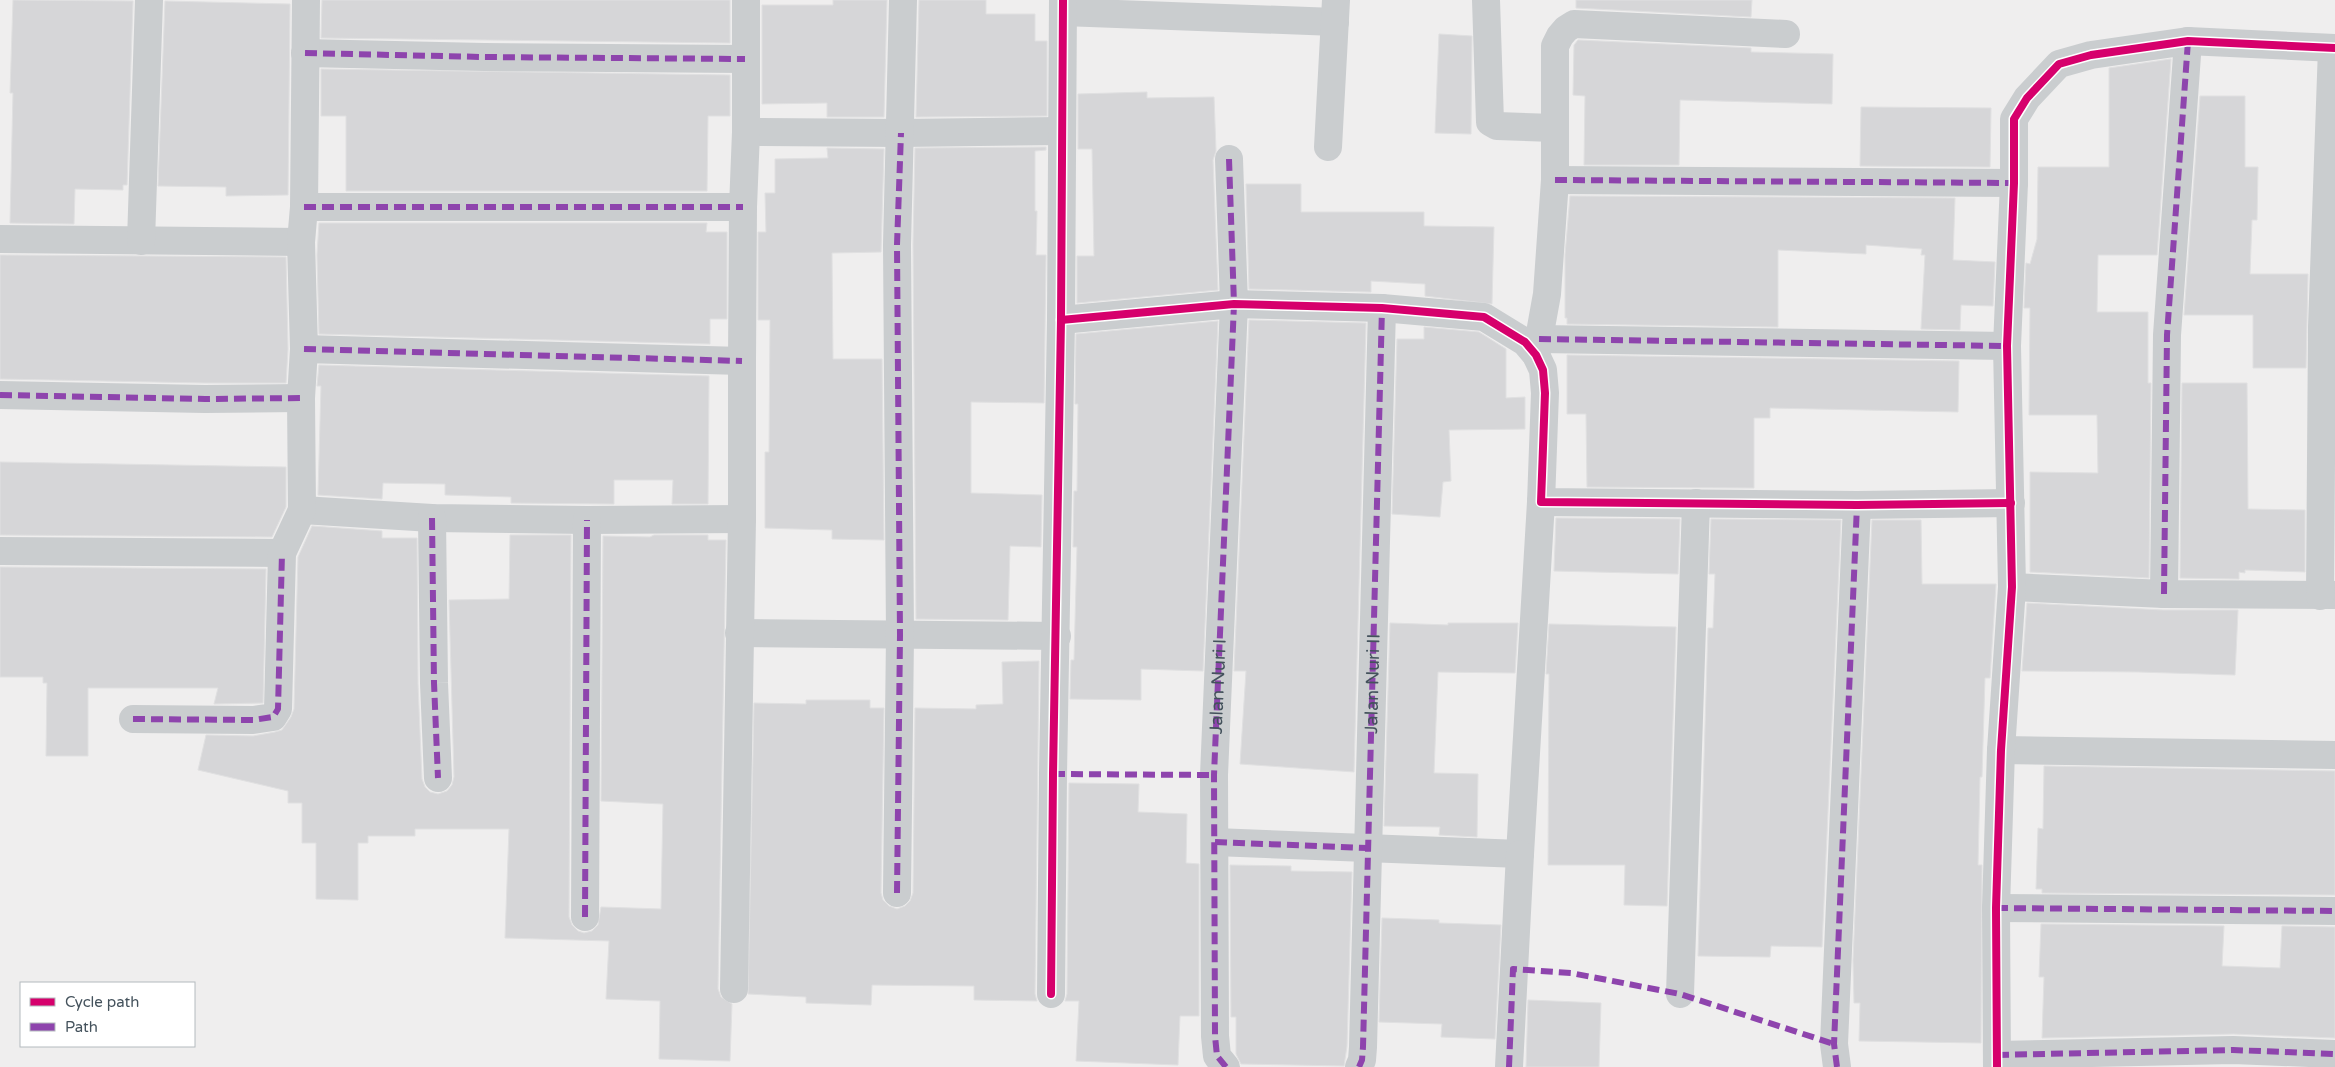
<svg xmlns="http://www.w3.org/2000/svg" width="2335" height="1067" viewBox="0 0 2335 1067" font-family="'Varela Round',sans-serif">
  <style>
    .building { fill: #d6d6d8; stroke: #e0e0e1 }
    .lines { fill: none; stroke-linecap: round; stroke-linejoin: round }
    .street { stroke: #cacdcf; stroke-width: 28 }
    .quiet { stroke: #8e44ad; stroke-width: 6; stroke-dasharray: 12 6; stroke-linecap: butt }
    .cycleway-casing { stroke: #fff; stroke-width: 11 }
    .cycleway { stroke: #d6006c; stroke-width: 8 }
    .labels { text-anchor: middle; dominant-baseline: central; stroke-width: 4.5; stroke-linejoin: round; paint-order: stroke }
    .street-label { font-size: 18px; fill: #44525c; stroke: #fff }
  </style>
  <rect width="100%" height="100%" fill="#efeeee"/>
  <g class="building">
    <polygon points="13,0 133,1 127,185 123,185 123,190 75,189 74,224 10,223 13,93 10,93"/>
    <polygon points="322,0 730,0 730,43 321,38"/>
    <polygon points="833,0 887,0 884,117 827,117 827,103 762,104 762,5 833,5"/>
    <polygon points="919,0 986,0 986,14 1035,14 1035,41 1047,41 1047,116 916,117"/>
    <polygon points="1576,0 1752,0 1751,17 1576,8"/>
    <polygon points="165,1 290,4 288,195 226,196 226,187 158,186"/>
    <polygon points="1439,34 1472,36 1471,134 1435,133"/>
    <polygon points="1578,40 1751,48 1751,52 1833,54 1832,104 1680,100 1679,165 1584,165 1585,96 1573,95 1574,45"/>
    <polygon points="2171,59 2157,255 2098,255 2097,312 2148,312 2148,383 2151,383 2149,578 2030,572 2030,472 2098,473 2097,415 2029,415 2030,308 2024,308 2026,263 2030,264 2037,239 2038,167 2109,167 2109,68"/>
    <polygon points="321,69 730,75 730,116 708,116 707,191 346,191 346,116 321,116"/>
    <polygon points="1147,92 1147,98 1214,97 1216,151 1213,160 1218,290 1077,303 1077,256 1094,256 1092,149 1078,149 1078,94"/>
    <polygon points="2200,96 2245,96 2245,167 2258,167 2257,220 2252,220 2250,274 2308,274 2306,368 2253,368 2253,315 2184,315"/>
    <polygon points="1861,107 1991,108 1990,167 1860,166"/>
    <polygon points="1046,147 1046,150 1035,151 1035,211 1037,211 1036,255 1046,255 1044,403 971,402 971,493 1042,495 1041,547 1010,546 1008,620 916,619 913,245 915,148"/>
    <polygon points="827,148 884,149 881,252 832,253 833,359 882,359 884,540 832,539 832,530 765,528 765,452 769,452 770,320 758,320 758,232 766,232 765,193 775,193 775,159 828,158"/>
    <polygon points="1246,184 1301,184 1301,212 1424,212 1424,226 1494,227 1492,304 1425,296 1425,284 1371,281 1371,292 1249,289"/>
    <polygon points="1570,196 1955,198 1953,260 1995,262 1993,306 1961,305 1960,330 1921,329 1925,255 1921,255 1922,249 1866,245 1866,254 1778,250 1778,327 1567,324 1567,318 1565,318 1565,255"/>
    <polygon points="319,223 707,223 706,232 727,232 727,319 710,319 710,344 319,334 317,255"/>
    <polygon points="0,255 286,257 288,349 286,383 205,383 0,379"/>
    <polygon points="1249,320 1366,323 1354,772 1240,764 1246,671 1234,671"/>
    <polygon points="1218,321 1203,671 1141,669 1141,700 1070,699 1071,660 1074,660 1077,547 1073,547 1074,491 1077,491 1078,404 1075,404 1076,334"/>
    <polygon points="1424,327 1479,332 1506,349 1506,398 1525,397 1525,429 1449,430 1451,481 1443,482 1440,517 1392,514 1397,339 1424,339"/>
    <polygon points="1567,355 1959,361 1958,412 1770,408 1770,418 1754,418 1754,488 1587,487 1586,414 1567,414"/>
    <polygon points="319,365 709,376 708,504 672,504 673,480 614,480 614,504 511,503 511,497 445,495 445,484 383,483 382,499 318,495 321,386 317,386"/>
    <polygon points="2182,383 2247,383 2248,509 2305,510 2305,572 2245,570 2245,573 2239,572 2239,579 2180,578"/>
    <polygon points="0,462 286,467 286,507 272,537 0,535"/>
    <polygon points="1556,518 1680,519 1678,574 1554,571"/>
    <polygon points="1711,519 1841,520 1822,947 1771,946 1770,957 1698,956 1708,628 1713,628 1715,574 1709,574"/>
    <polygon points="1872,520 1921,520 1922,584 1996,584 1990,678 1985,678 1982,777 1980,777 1978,865 1982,865 1981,1043 1859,1041 1860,1003 1854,1003 1853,960"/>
    <polygon points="312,526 382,531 382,538 417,538 418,683 422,779 425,787 430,792 438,794 447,791 452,785 454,777 449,600 509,599 510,535 571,535 569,917 572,925 578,931 584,933 592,931 598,925 601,907 661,909 663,804 601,801 603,536 650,537 654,535 708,535 708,540 726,540 718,989 721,997 732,1004 730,1061 659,1059 660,1001 606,999 609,941 505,938 509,829 415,829 415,836 368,836 368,843 358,843 358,900 316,899 316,843 302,843 302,803 288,803 288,791 198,770 206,735 253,736 275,732 282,730 291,717 294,709 298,557"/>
    <polygon points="0,567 266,569 263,703 214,704 218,688 88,688 88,756 46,756 47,683 43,683 43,677 0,677"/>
    <polygon points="2027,603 2163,610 2238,610 2235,675 2139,672 2022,671"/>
    <polygon points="1390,623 1448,625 1448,623 1518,623 1515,673 1438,672 1434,773 1478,774 1477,837 1439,835 1440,827 1384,826"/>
    <polygon points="1549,624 1676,627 1667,906 1624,905 1625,865 1548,865 1549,674 1546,674"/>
    <polygon points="1039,661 1035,994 1037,1001 974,1000 974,986 872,985 871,1005 806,1003 806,997 748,994 754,703 806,704 806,700 870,700 870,708 884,708 881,893 883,900 889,906 897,909 905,906 910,901 913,893 915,708 976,709 976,705 1003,704 1002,662"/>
    <polygon points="2044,766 2335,771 2335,895 2042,893 2042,889 2036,889 2038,828 2043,829"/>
    <polygon points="1069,783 1139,784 1138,812 1187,814 1186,863 1199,864 1199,1016 1180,1016 1178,1065 1076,1061 1079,1001 1065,1001 1067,994"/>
    <polygon points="1230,865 1291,866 1291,871 1352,872 1347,1046 1344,1066 1241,1064 1236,1054 1236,1017 1231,1017"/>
    <polygon points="1382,918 1439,920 1439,923 1501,925 1495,1039 1441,1037 1442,1024 1379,1022"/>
    <polygon points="2041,924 2224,926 2222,966 2280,968 2282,926 2335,927 2335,1038 2233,1034 2042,1038 2044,977 2039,977"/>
    <polygon points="1528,1000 1601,1003 1599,1067 1526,1067"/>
  </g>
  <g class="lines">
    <g class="street">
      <polyline points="1486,0 1490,122 1497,126 1554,128"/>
      <polyline points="1063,12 1335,22"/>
      <polyline points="305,53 484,57 745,59"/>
      <polyline points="746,132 901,133 1061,131"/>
      <polyline points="1328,147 1336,0"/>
      <polyline points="1555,180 2014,183"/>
      <polyline points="304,207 743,207"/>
      <polyline points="0,239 301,242"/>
      <polyline points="141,241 149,0"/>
      <polyline points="1061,320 1234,304 1382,308 1484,317 1525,342 1536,355 1543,370 1545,393 1541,502 1857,505 2011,503"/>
      <polyline points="1539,339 2007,346"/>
      <polyline points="304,349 742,361"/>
      <polyline points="1536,355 1547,294 1555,180 1555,46 1560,36 1566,29 1574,24 1786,34"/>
      <polyline points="0,395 205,399 301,398"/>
      <polyline points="302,510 432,518 587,520 742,519"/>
      <polyline points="432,518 434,683 438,778"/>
      <polyline points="0,551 282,553"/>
      <polyline points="2012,587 2164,594 2335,595"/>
      <polyline points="2164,594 2167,335 2188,41"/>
      <polyline points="2320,596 2322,327 2332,48"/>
      <polyline points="739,633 1057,636"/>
      <polyline points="133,719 253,720 273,717 278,709 282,553 302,510 301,398 304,349 301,242 304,207 306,0"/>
      <polyline points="2001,750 2335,755"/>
      <polyline points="1215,842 1520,854 1541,502"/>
      <polyline points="897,893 900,635 897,245 903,0"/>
      <polyline points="1996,908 2335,911"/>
      <polyline points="585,917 587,520"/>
      <polyline points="734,989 742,519 742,361 743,207 746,132 746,0"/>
      <polyline points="1051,994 1053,774 1061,320 1063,0"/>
      <polyline points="1680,994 1696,503"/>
      <polyline points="1997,1055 2233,1050 2335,1054"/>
      <path id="s1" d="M1226,1067L1217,1056L1215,1036L1214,775L1234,304L1229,159"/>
      <path id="s2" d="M1359,1067L1362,1060L1363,1047L1382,308"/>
      <polyline points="1509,1067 1520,854"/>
      <polyline points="1837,1067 1834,1044 1857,505"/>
      <polyline points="1997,1067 1996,908 2001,750 2012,587 2007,346 2014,183 2014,119 2027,98 2059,64 2091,55 2188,41 2335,48"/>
    </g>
    <g class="quiet">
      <polyline points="305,53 484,57 745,59"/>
      <polyline points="1555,180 2014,183"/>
      <polyline points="304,207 743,207"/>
      <polyline points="1539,339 2007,346"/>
      <polyline points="304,349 742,361"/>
      <polyline points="0,395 205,399 301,398"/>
      <polyline points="432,518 434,683 438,778"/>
      <polyline points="2164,594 2167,335 2188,41"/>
      <polyline points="133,719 253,720 273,717 278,709 282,553"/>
      <polyline points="1053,774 1214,775"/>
      <polyline points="1215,842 1368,848"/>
      <polyline points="897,893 900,635 897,245 901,133"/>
      <polyline points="1996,908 2335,911"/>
      <polyline points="585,917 587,520"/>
      <polyline points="1997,1055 2233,1050 2335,1054"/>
      <polyline points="1226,1067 1217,1056 1215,1036 1214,775 1234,304 1229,159"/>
      <polyline points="1359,1067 1362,1060 1363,1047 1382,308"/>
      <polyline points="1509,1067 1513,969 1571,973 1680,994 1834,1044"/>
      <polyline points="1837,1067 1834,1044 1857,505"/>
    </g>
    <g class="cycleway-casing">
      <g id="cycleway">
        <polyline points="1061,320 1234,304 1382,308 1484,317 1525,342 1536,355 1543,370 1545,393 1541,502 1857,505 2011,503"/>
        <polyline points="1051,994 1053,774 1061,320 1063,0"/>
        <polyline points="1997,1067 1996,908 2001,750 2012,587 2007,346 2014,183 2014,119 2027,98 2059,64 2091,55 2188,41 2335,48"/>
      </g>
    </g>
    <use href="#cycleway" class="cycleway"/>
  </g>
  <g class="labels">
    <g class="street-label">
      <text stroke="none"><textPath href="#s2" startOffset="384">Jalan Nuri II</textPath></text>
      <text stroke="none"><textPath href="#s1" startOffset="384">Jalan Nuri I</textPath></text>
    </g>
  </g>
  <rect x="20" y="982" width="175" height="65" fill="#ffffff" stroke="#b4babe"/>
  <rect x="30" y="998" width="25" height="8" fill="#d6006c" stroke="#b4babe"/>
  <text x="65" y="1007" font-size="15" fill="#44525c">Cycle path</text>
  <rect x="30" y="1023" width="25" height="8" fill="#8e44ad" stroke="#b4babe"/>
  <text x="65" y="1032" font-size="15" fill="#44525c">Path</text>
</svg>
